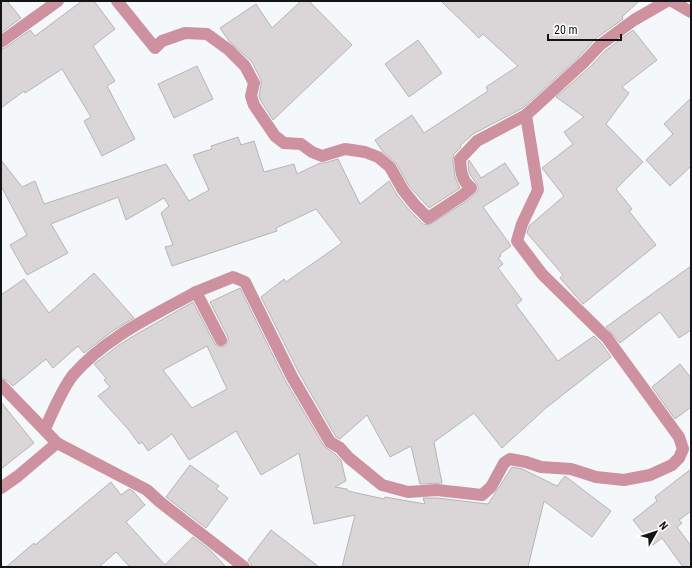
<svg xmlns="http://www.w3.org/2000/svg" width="692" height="568" viewBox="0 0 692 568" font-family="'Roboto Condensed',sans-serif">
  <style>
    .building { fill: #dad6d8; stroke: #b8b4b6; fill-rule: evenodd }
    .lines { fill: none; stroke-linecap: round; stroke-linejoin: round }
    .minor { stroke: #ce919f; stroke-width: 12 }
  </style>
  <rect width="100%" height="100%" fill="#f4f8fa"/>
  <g class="building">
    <polygon points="1,1 7,1 21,18 1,33"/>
    <polygon points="82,1 94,1 115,29 93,46 115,81 107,86 135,139 102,156 84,121 91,117 62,69 25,93 24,91 1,108 1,49 5,48 30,30 35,36"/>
    <polygon points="301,1 309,1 352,45 273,120 261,101 259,96 261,85 261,80 252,62 229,41 220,28 256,4 272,28"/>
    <polygon points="441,1 639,1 622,17 623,19 595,39 579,57 523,108 473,134 460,146 461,147 454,154 453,160 455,177 460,188 429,208 409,186 396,163 383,152 375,140 412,115 424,133 488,91 486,87 518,66 483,34 479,38"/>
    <polygon points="633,30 657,60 622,87 629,93 606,124 643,162 616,189 632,209 629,211 656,245 583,304 560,278 563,275 527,233 529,226 564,196 542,168 573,144 564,132 584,117 556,97 589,68 605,51"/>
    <polygon points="418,40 442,73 409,97 385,64"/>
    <polygon points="197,66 213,99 174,118 158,84"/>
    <polygon points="691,98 691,166 670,186 646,160 673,134 664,124"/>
    <polygon points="238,137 241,145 254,141 264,172 294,164 297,174 320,163 324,163 338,159 360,204 389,181 397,195 409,210 423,224 429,225 467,201 478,191 478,186 469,173 468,162 469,160 481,178 505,163 519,184 483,207 511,246 500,254 501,256 498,258 503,264 498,268 522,300 516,305 558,361 594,336 601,343 611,357 546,408 502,448 474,413 434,442 442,483 420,484 411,446 390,457 367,415 340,439 336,437 299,373 261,297 284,279 286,282 342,243 316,209 276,228 277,231 172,266 165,247 173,245 161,213 169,206 164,198 126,220 118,197 51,224 68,253 27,275 10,245 27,235 1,186 1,160 22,187 35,181 44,204 166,164 189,201 209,190 193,155 212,149 211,146"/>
    <polygon points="691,266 691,330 679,338 660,312 620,343 606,327"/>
    <polygon points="94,273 134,318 111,332 84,353 78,346 53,368 46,359 13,386 6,380 1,378 1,295 24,279 49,313"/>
    <path d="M240,288L285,380L324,446L335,454L341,460L346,481L335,487L347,489L348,491L384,499L385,497L425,504L423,498H437L488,504L512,467L522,469L557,486L565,476L611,511L592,537L544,501L528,567H342L355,515L314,524L299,453L261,475L236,431L189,460L172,434L148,451L142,442L139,444L128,429L98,396L110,387L104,380L106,378L94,364L119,345L135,335L193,302L215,344L220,347L225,346L228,341V337L210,302ZM207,346L227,389L192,408L163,370Z"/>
    <polygon points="680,364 691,378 691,407 675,419 652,387"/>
    <polygon points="1,402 34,443 1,469"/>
    <polygon points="190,465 219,486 216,489 228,498 206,528 166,497"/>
    <polygon points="691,469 691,511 679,520 682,523 677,527 691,546 691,567 683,567 662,538 653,545 633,520 657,501 655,497"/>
    <polygon points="111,482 121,495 129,489 133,491 145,505 126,522 165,565 193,537 210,550 226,567 130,567 116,552 99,567 6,567 34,543 35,545"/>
    <polygon points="271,530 319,567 251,567 251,564 248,560"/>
  </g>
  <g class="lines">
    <g class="minor">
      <path d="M117,1L155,48L162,41L185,33L207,34L229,50L245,66L254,83L251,96L254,105L275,136L284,143L301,144L312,152L322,156L345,149L365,152L378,157L390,167L403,190L415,205L428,218L463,195L471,188C461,180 461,171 460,159L477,141L526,115L584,62L600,45L634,20L667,1"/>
      <polyline points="672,1 691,12"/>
      <polyline points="1,42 58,1"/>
      <polyline points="221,340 196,292 233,277 245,282 292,377 330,442 340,448 349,458 382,485 408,492 437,490 482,495 491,487 504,463 510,459 526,462 541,467 571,469 596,477 624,480 650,475 672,465 679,458 683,449 679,437 607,338 542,274 517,241 522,224 538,190 526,115"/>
      <polyline points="1,385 57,443 147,490 160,502 244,567"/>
      <path d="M45,429C52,413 62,389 73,375C106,337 153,316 196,292"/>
      <polyline points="1,488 18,476 57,443"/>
    </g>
  </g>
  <rect width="692" height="568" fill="none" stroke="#131415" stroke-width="4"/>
  <g transform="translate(656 532) rotate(51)" stroke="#ffffff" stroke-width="3" paint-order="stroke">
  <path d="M0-3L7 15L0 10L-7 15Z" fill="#131415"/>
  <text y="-6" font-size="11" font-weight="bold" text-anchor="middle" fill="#131415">N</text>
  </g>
  <path d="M548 34v6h73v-6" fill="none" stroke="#131415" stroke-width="2"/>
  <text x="554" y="34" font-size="12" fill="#131415" stroke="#ffffff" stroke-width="3" paint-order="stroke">20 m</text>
</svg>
